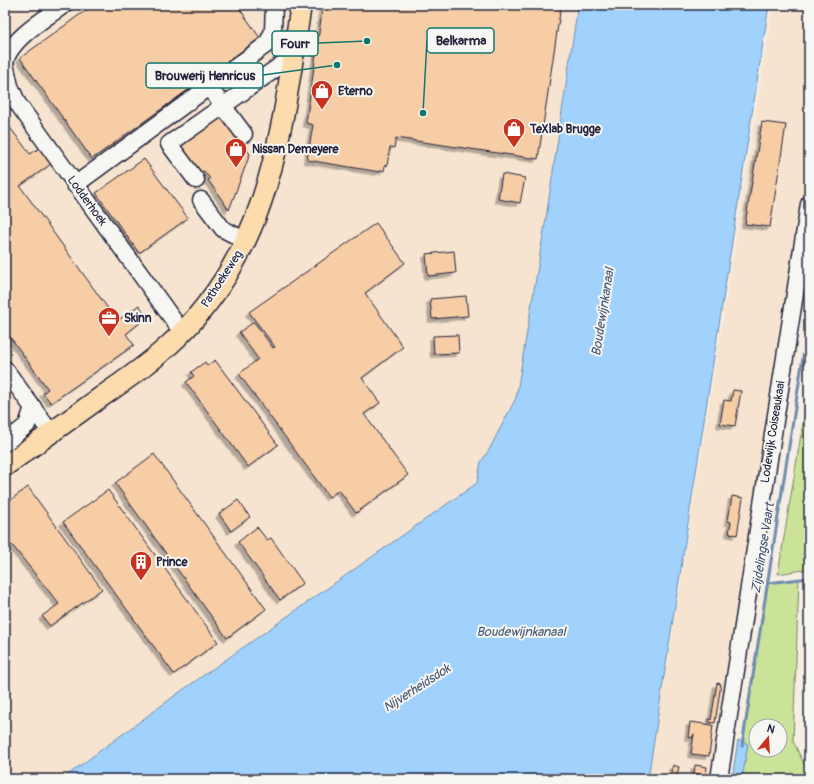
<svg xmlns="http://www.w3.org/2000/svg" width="814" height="784" viewBox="0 0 814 784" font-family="Pangolin,sans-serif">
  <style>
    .built { fill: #f6e4d0 }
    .green { fill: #cbe399; stroke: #76826a; fill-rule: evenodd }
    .water { fill: #a0d2fd; stroke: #6e8caf }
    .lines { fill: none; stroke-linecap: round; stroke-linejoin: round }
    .stream { stroke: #6e8caf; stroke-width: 3 }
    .building { fill: #f6cda5; stroke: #22223b; filter: url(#shadow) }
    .minor-casing { stroke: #22223b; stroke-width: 19 }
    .major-casing { stroke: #22223b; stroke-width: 23 }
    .minor { stroke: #f6f6f2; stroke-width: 16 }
    .major { stroke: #fcdcac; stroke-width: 20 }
    .labels { text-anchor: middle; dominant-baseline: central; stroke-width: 4; stroke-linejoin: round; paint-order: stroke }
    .poi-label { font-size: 12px; font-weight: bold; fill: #22223b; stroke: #f6f6f2; text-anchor: start }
    .street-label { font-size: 12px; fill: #22223b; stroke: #f6f6f2 }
    .water-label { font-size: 13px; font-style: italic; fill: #485775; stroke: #f6f6f2 }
    .leader { fill: none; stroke: #0f766e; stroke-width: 1.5 }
    .callout-dot { fill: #0f766e; stroke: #f6f6f2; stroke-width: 1.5 }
    .callout { fill: #f6f6f2; stroke: #0f766e; stroke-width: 1.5 }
    .callout-label { font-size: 13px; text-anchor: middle; font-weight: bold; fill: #22223b }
  </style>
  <defs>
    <filter id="shadow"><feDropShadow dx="-3.5" dy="3.5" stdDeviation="0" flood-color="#0004"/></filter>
  </defs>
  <rect width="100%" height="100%" fill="#f6eee3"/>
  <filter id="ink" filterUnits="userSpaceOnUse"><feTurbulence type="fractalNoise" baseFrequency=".025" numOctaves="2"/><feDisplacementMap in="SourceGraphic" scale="8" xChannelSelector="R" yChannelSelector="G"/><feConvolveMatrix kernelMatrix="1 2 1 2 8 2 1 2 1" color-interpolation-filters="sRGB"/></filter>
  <g filter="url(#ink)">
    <g class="built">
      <polygon points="5,5 578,5 546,218 516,399 489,450 481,462 477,483 177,694 62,779 5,779"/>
      <polygon points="773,5 809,5 809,256 728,779 649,779"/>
    </g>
    <g class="green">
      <polygon points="809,386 809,569 778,574"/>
      <path d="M799,579L793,741L809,774V779H736L767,583ZM756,726H780V750H756Z"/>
    </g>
    <g class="water">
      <polygon points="578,5 769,5 648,779 62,779 177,694 477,483 481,462 489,450 516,398 546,218"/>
      <polygon points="738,740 748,744 742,779 732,779"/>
    </g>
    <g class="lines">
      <g class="stream">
        <polyline points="767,583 809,578"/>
        <polyline points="742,746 809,319"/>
      </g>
    </g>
    <g class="building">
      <polygon points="93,5 237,5 260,38 92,159 20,58"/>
      <polygon points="323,5 561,5 538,159 396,138 394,148 390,147 387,166 385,165 384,171 380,170 380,172 307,160 313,125 306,123"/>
      <polygon points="220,114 250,154 229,210 208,180 210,179 204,171 201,172 179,143"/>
      <polygon points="5,121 30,154 40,148 51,164 20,186 117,321 139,305 147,317 126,334 134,345 51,403 43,393 48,389 5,330"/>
      <polygon points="762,122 786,125 770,227 745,224"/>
      <polygon points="144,159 188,218 139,253 96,193"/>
      <polygon points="502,174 525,178 520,203 498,199"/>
      <polygon points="376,223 405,263 365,293 403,347 362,378 380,403 364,414 408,475 356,513 339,490 329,497 239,374 258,359 239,332 254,322 273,348 275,347 249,312"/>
      <polygon points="454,251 456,273 428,276 426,254"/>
      <polygon points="466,296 468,316 432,319 430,299"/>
      <polygon points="458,335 459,353 434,354 433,336"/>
      <polygon points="215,360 278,445 248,467 186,382 194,376 191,372 205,362 207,366"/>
      <polygon points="733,390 741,391 735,426 720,424 724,400 731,401"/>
      <polygon points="5,415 17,431 5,440"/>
      <polygon points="154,454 266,609 227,638 115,483"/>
      <polygon points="28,487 102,589 50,626 42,616 59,604 12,545 5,550 5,504"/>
      <polygon points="108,490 218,642 174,674 63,522"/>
      <polygon points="732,496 743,498 737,535 729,533 731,522 728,521"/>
      <polygon points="238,500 250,517 231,531 219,514"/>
      <polygon points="257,527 267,540 271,538 303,583 280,600 238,542"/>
      <polygon points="717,683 721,684 715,723 709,722 709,719 711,720"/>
      <polygon points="690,722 713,725 709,756 691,754 694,734 692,738 688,737"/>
      <polygon points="673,765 679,767 676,779 669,779"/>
      <polygon points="695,765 707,767 706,775 694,773"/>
    </g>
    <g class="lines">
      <g class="minor-casing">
        <g id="minor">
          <polyline points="5,64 10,86 18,104 182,332"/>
          <path d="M5,64C7,41 47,17 64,5"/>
          <polyline points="209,87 244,134"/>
          <polyline points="196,180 169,144 281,65 292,65"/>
          <polyline points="75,185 267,44 273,31 274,5"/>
          <polyline points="201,200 223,229 246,241"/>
          <polyline points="5,369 51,433"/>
          <polyline points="5,443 27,425 33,407"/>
          <polyline points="719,779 809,204"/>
        </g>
      </g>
      <g class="major-casing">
        <path id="major" d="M5,466C37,443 69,420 101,397C123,382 146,366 166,348C270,255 281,135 301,5"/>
      </g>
      <use href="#minor" class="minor"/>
      <use href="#major" class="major"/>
    </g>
  </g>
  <defs>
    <g id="shop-pin" transform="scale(1.15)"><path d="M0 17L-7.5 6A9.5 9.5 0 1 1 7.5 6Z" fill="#c8321e" stroke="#f6f6f2"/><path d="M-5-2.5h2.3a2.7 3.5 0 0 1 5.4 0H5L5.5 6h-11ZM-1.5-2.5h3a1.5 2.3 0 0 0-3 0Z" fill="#fff"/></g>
    <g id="office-pin" transform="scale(1.15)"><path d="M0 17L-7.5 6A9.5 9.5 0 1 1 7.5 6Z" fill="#c8321e" stroke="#f6f6f2"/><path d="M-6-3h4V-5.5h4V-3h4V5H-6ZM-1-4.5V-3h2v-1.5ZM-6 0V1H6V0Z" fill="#fff"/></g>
    <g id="building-pin" transform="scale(1.15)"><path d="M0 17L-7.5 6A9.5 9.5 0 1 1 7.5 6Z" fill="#c8321e" stroke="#f6f6f2"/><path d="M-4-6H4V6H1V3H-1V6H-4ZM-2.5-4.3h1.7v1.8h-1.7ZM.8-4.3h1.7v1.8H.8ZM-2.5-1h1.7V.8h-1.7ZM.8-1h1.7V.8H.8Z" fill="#fff"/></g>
  </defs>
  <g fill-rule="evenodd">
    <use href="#shop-pin" x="322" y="91"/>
    <use href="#shop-pin" x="514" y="129"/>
    <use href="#shop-pin" x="236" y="149"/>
    <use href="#office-pin" x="109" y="318"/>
    <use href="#building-pin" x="141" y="562"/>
  </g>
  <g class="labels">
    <g class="poi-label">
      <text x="338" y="91">Eterno</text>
      <text x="530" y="129">TeXlab Brugge</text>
      <text x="252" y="149">Nissan Demeyere</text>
      <text x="124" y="318">Skinn</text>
      <text x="156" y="562">Prince</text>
    </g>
    <g class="street-label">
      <text transform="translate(87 201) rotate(54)">Lodderhoek</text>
      <text transform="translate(222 279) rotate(-57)">Pathoekeweg</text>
      <text transform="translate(773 432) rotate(-81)">Lodewijk Coiseaukaai</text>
    </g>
    <g class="water-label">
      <text transform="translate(603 312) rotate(-81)">Boudewijnkanaal</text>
      <text transform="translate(763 548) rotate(-81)">Zijdelingse Vaart</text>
      <text x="521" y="632">Boudewijnkanaal</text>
      <text transform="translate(417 688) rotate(-33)">Nijverheidsdok</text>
    </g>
  </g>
  <path class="leader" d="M423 113L427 40M367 41L318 43M337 65L263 75"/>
  <g class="callout-dot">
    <circle cx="423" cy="113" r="4"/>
    <circle cx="367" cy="41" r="4"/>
    <circle cx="337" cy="65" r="4"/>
  </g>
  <g class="callout">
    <rect x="427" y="28" width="67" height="25" rx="4"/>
    <rect x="272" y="31" width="46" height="25" rx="4"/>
    <rect x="146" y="63" width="117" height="25" rx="4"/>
  </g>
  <g class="callout-label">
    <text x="461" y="45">Belkarma</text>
    <text x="295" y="48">Fourr</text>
    <text x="205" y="80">Brouwerij Henricus</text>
  </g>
  <rect width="814" height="784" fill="none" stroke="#f6f6f2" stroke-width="20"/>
  <rect x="10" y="10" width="794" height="764" fill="none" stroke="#22223b" stroke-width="1.5" filter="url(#ink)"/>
  <g transform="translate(768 738) rotate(18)"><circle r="19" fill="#f6f6f2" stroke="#a1a1a9"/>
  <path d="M0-3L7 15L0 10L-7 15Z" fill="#c8321e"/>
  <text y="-6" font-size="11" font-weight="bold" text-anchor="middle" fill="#22223b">N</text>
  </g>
</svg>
